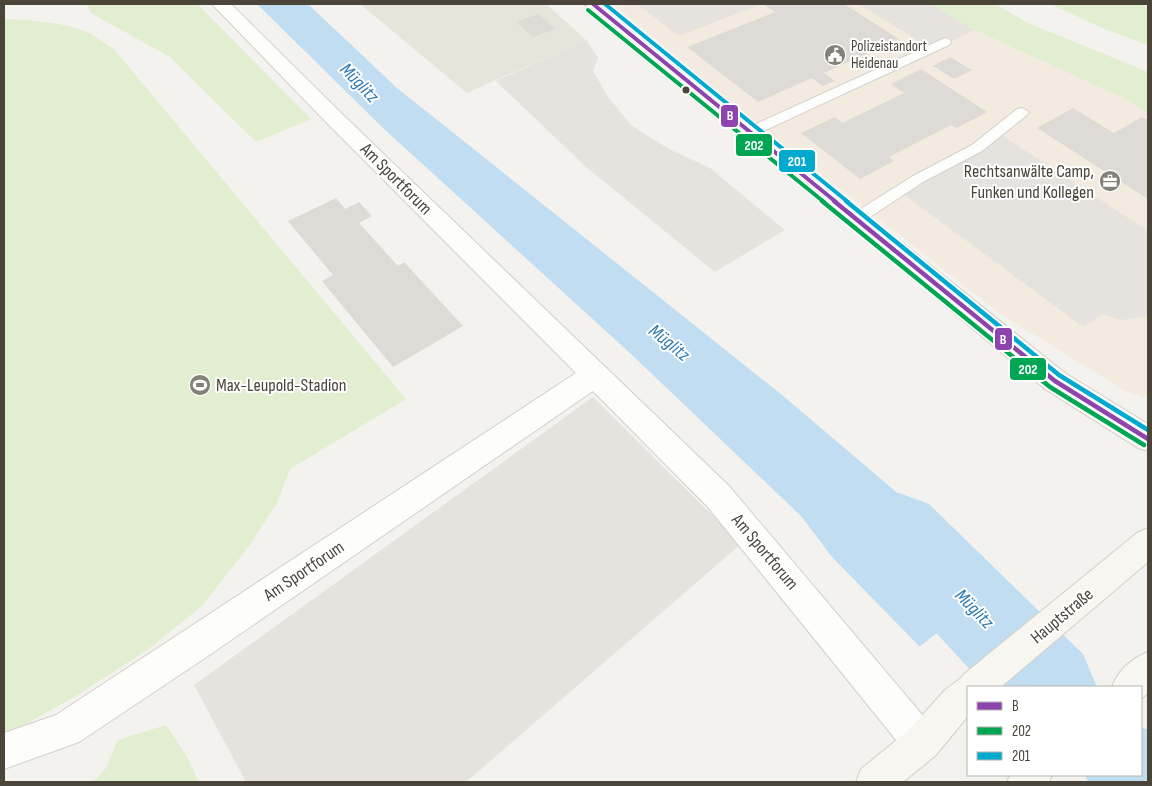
<svg xmlns="http://www.w3.org/2000/svg" width="1152" height="786" viewBox="0 0 1152 786" font-family="'Sofia Sans Condensed',sans-serif">
  <style>
    .residential { fill: #e7e4dc }
    .commercial { fill: #f3ebdf }
    .green { fill: #e1eecf }
    .parking { fill: #e6e3df }
    .water { fill: #c0ddf1 }
    .pier { fill: #f4f2ee }
    .lines { fill: none; stroke-linecap: round; stroke-linejoin: round }
    .river { fill: #c0ddf1; fill-rule: evenodd }
    .building { fill: #dedbd6 }
    .service-casing { stroke: #d2d0cb; stroke-width: 2 }
    .minor-casing { stroke: #d2d0cb; stroke-width: 2 }
    .secondary-casing { stroke: #d3cfc5; stroke-width: 2 }
    .service { fill: #fdfdfc; fill-rule: evenodd }
    .minor { fill: #fdfdfc; fill-rule: evenodd }
    .secondary { fill: #f7f6f1; fill-rule: evenodd }
    .bus-1-far1-casing { stroke: #fff; stroke-width: 6 }
    .bus-1-casing { stroke: #fff; stroke-width: 8 }
    .bus-2-far1-casing { stroke: #fff; stroke-width: 6 }
    .bus-2-casing { stroke: #fff; stroke-width: 8 }
    .bus-3-far1-casing { stroke: #fff; stroke-width: 6 }
    .bus-3-casing { stroke: #fff; stroke-width: 8 }
    .bus-1-far1 { stroke: #8e44ad; stroke-width: 4 }
    .bus-1 { stroke: #8e44ad; stroke-width: 4.5 }
    .bus-2-far1 { stroke: #00a651; stroke-width: 4 }
    .bus-2 { stroke: #00a651; stroke-width: 4.5 }
    .bus-3-far1 { stroke: #00a9ce; stroke-width: 4 }
    .bus-3 { stroke: #00a9ce; stroke-width: 4.5 }
    .bus-dot { fill: #4b4439; stroke: #fff; stroke-width: 2 }
    .labels { text-anchor: middle; dominant-baseline: central; stroke-width: 4; stroke-linejoin: round; paint-order: stroke }
    .far-poi-label { font-size: 15px; fill: #4b4439; stroke: #fff; text-anchor: start }
    .poi-label { font-size: 18px; fill: #4b4439; stroke: #fff; text-anchor: end }
    .street-label { font-size: 18px; fill: #4b4439; stroke: #fff }
    .water-label { font-size: 19px; font-style: italic; fill: #2e7ab2; stroke: #fff }
    .line-badge { stroke: #fff; stroke-width: 2 }
    .badge-label { font-size: 14px; text-anchor: middle; font-weight: bold; fill: #fff }
  </style>
  <rect width="100%" height="100%" fill="#f4f2ee"/>
  <polygon class="residential" points="360,4 546,4 586,40 467,93"/>
  <polygon class="commercial" points="613,4 930,4 975,30 1121,97 1148,113 1148,399 1125,391 999,313 783,144"/>
  <g class="green">
    <polygon points="86,4 197,4 311,119 256,142 170,57 91,13"/>
    <polygon points="930,4 995,4 1028,23 1148,72 1148,113 1121,97 975,30"/>
    <polygon points="1050,4 1139,4 1148,7 1148,45 1107,30"/>
    <path d="M4,19C32,20 63,22 89,33C97,37 105,44 113,48L406,399L290,469L277,503L249,546L202,606L147,650L76,696L4,736Z"/>
    <polygon points="166,725 186,755 199,782 93,782 106,768 118,740"/>
  </g>
  <g class="parking">
    <polygon points="637,4 762,4 679,36"/>
    <polygon points="859,4 930,4 975,30 933,50"/>
    <polygon points="586,40 598,58 593,71 608,97 631,125 667,148 710,168 785,230 715,272 586,167 496,81"/>
    <polygon points="1002,135 1148,231 1148,316 1122,320 1102,315 1083,327 899,191"/>
    <polygon points="593,397 741,544 466,782 246,782 194,685"/>
  </g>
  <polygon class="water" points="257,4 308,4 397,88 782,395 1001,581 920,647 832,557 801,516 631,354 383,128"/>
  <polygon class="pier" points="1003,580 1003,583 922,649 918,648"/>
  <g class="lines">
    <g class="river">
      <polygon points="899,493 929,504 1083,654 1097,687 986,687 869,560 857,532 869,504"/>
      <polygon points="1141,727 1148,730 1148,782 1088,782 1085,775 1141,775"/>
    </g>
  </g>
  <g class="building">
    <polygon points="763,4 844,4 899,39 824,73 835,81 822,86 812,78 758,102 687,47 775,12"/>
    <polygon points="538,14 555,29 533,37 516,22"/>
    <polygon points="950,57 972,70 954,79 933,66"/>
    <polygon points="921,69 987,112 957,128 951,125 889,157 894,161 860,179 801,133 835,117 842,123 904,93 891,84"/>
    <polygon points="1073,108 1114,133 1142,117 1148,120 1148,199 1037,128"/>
    <polygon points="336,198 345,209 359,202 372,216 359,223 398,266 404,262 463,326 393,367 322,281 333,275 288,221"/>
  </g>
  <g class="lines">
    <g class="service-casing">
      <g id="service">
        <polygon points="945,38 949,39 951,42 949,45 755,135 750,136 743,132 745,129"/>
        <polygon points="1022,108 1029,112 1027,115 982,151 923,182 861,223 856,224 851,223 849,219 851,215 913,176 972,145 1017,109"/>
      </g>
    </g>
    <g class="minor-casing">
      <polygon id="minor" points="212,4 231,4 339,111 729,486 935,730 940,743 935,756 922,761 909,756 707,506 593,391 205,658 79,742 4,769 4,733 56,715 576,373 325,121"/>
    </g>
    <g class="secondary-casing">
      <g id="secondary">
        <polygon points="584,4 604,4 1065,373 1148,424 1148,451 1138,448 1045,389"/>
        <polygon points="1148,528 1148,562 1001,687 968,687 968,716 935,756 903,782 856,782 861,769 909,730 945,690 961,678 963,675 1137,533"/>
        <path d="M1148,652V693L1141,699V687H1112C1118,670 1131,659 1148,652Z"/>
        <polygon points="1010,775 1052,775 1049,782 1007,782"/>
      </g>
    </g>
    <use href="#service" class="service"/>
    <use href="#minor" class="minor"/>
    <use href="#secondary" class="secondary"/>
    <g class="bus-1-far1-casing">
      <polyline id="bus-1-far1" points="593,4 836,202"/>
    </g>
    <g class="bus-1-casing">
      <polyline id="bus-1" points="834,201 1055,381 1148,439"/>
    </g>
    <g class="bus-2-far1-casing">
      <polyline id="bus-2-far1" points="588,10 824,202"/>
    </g>
    <g class="bus-2-casing">
      <polyline id="bus-2" points="822,201 1050,387 1144,445"/>
    </g>
    <g class="bus-3-far1-casing">
      <polyline id="bus-3-far1" points="605,4 848,202"/>
    </g>
    <g class="bus-3-casing">
      <polyline id="bus-3" points="846,201 1059,375 1148,430"/>
    </g>
    <use href="#bus-1-far1" class="bus-1-far1"/>
    <use href="#bus-1" class="bus-1"/>
    <use href="#bus-2-far1" class="bus-2-far1"/>
    <use href="#bus-2" class="bus-2"/>
    <use href="#bus-3-far1" class="bus-3-far1"/>
    <use href="#bus-3" class="bus-3"/>
  </g>
  <defs>
    <g id="civic-disc" transform="scale(1.125)"><circle r="9.5" fill="#868178" stroke="#fff"/><path d="M-.6-6.5H3V-4.5H.6V-3L4-1V1h2V6H-6V1h2V-1L-.6-3ZM-1.2 2.5V6h2.4V2.5Z" fill="#fff"/></g>
    <g id="office-disc" transform="scale(1.125)"><circle r="9.5" fill="#868178" stroke="#fff"/><path d="M-6-3h4V-5.5h4V-3h4V5H-6ZM-1-4.5V-3h2v-1.5ZM-6 0V1H6V0Z" fill="#fff"/></g>
    <g id="stadium-disc" transform="scale(1.125)"><circle r="9.5" fill="#868178" stroke="#fff"/><path d="M0-5a6.5 5 0 1 0 0 10a6.5 5 0 1 0 0-10ZM-3.5-1.8h7v3.6h-7Z" fill="#fff"/></g>
  </defs>
  <g fill-rule="evenodd">
    <use href="#civic-disc" x="835" y="55"/>
    <use href="#office-disc" x="1110" y="181"/>
    <use href="#stadium-disc" x="200" y="385"/>
  </g>
  <circle class="bus-dot" cx="686" cy="90" r="4.5"/>
  <g class="labels">
    <g class="far-poi-label">
      <text x="851" y="46">Polizeistandort<tspan x="851" dy="17">Heidenau</tspan></text>
    </g>
    <g class="poi-label">
      <text x="1094" y="171">Rechtsanwälte Camp,<tspan x="1094" dy="21">Funken und Kollegen</tspan></text>
      <text x="216" y="385" text-anchor="start">Max-Leupold-Stadion</text>
    </g>
    <g class="street-label">
      <text transform="translate(396 179) rotate(45)">Am Sportforum</text>
      <text transform="translate(765 552) rotate(50)">Am Sportforum</text>
      <text transform="translate(304 571) rotate(-34)">Am Sportforum</text>
      <text transform="translate(1062 616) rotate(-40)">Hauptstraße</text>
    </g>
    <g class="water-label">
      <text transform="translate(359 83) rotate(46)">Müglitz</text>
      <text transform="translate(669 343) rotate(39)">Müglitz</text>
      <text transform="translate(974 609) rotate(46)">Müglitz</text>
    </g>
  </g>
  <g class="line-badge">
    <rect x="720" y="104" width="19" height="24" rx="5" fill="#8e44ad"/>
    <rect x="735" y="133" width="38" height="24" rx="5" fill="#00a651"/>
    <rect x="778" y="149" width="38" height="24" rx="5" fill="#00a9ce"/>
    <rect x="994" y="327" width="19" height="24" rx="5" fill="#8e44ad"/>
    <rect x="1009" y="357" width="38" height="24" rx="5" fill="#00a651"/>
  </g>
  <g class="badge-label">
    <text x="730" y="120">B</text>
    <text x="754" y="150">202</text>
    <text x="797" y="166">201</text>
    <text x="1003" y="344">B</text>
    <text x="1028" y="374">202</text>
  </g>
  <rect width="1152" height="786" fill="none" stroke="#4b4439" stroke-width="10"/>
  <rect x="967" y="686" width="175" height="90" fill="#ffffff" stroke="#b7b4b0"/>
  <rect x="977" y="702" width="25" height="8" fill="#8e44ad" stroke="#b7b4b0"/>
  <text x="1012" y="711" font-size="15" fill="#4b4439">B</text>
  <rect x="977" y="727" width="25" height="8" fill="#00a651" stroke="#b7b4b0"/>
  <text x="1012" y="736" font-size="15" fill="#4b4439">202</text>
  <rect x="977" y="752" width="25" height="8" fill="#00a9ce" stroke="#b7b4b0"/>
  <text x="1012" y="761" font-size="15" fill="#4b4439">201</text>
</svg>
